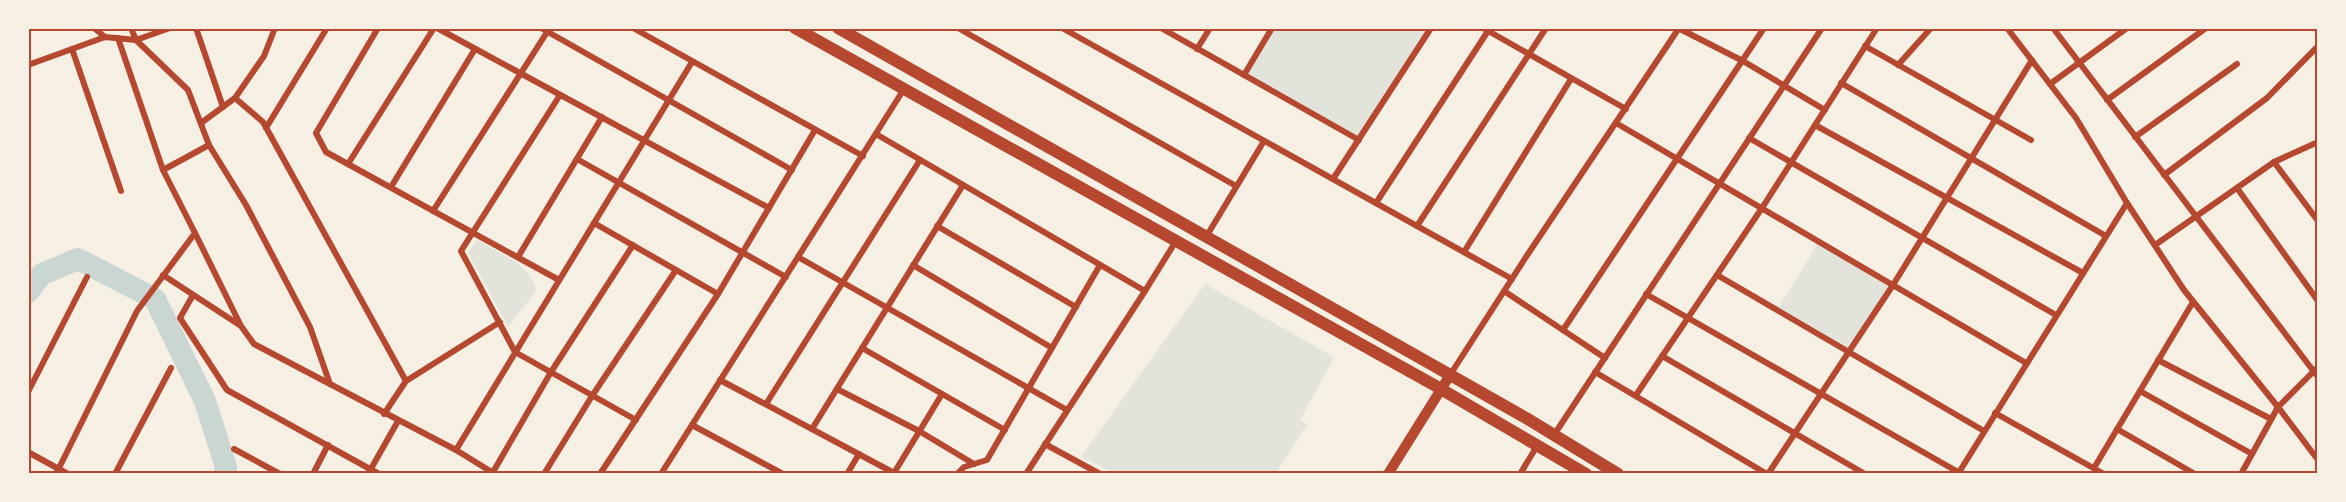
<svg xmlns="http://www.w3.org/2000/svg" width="2346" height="502" viewBox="0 0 2346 502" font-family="Arial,sans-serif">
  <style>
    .green { fill: #e2e4dc }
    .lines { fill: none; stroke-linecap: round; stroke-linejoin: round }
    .river { stroke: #c9d6d2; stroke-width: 22 }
    .minor { stroke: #b5482f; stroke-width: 6 }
    .secondary { stroke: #b5482f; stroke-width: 10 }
    .primary { stroke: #b5482f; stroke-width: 12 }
    .neatline { fill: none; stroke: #b5482f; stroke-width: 2 }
  </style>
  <rect width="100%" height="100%" fill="#f6efe4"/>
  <g class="green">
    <polygon points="1272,29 1431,29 1359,140 1244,75"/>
    <path d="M477,240C498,253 533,265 536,291L508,327L468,253Z"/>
    <polygon points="1819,242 1893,285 1849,351 1778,309"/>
    <polygon points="1205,284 1334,357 1300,420 1307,424 1276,473 1114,473 1081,457"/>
  </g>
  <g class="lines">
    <polyline class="river" points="28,292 42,274 78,259 155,299 205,401 226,467 225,474"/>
    <g class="minor">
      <polyline points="94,28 105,37"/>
      <polyline points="131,28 136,40 188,90 209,145 246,205 310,327 330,384 456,450 495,474"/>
      <polyline points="196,28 223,107"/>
      <polyline points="378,28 316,133 326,152 559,280"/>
      <polyline points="437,28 769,208"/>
      <polyline points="541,28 792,170"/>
      <polyline points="633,28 863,156"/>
      <polyline points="958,28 1236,186"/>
      <polyline points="1062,28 1512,279"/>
      <polyline points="1161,28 1359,140"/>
      <polyline points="1483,28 1626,109"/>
      <polyline points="1678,28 1743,61 1825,110"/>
      <polyline points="2007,28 2076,118 2127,203 2184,290 2278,407 2318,460"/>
      <polyline points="2053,28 2318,377"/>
      <polyline points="118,38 163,170"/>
      <polyline points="1865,46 2031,140"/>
      <polyline points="72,49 121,191"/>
      <polyline points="1197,49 1210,28"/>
      <polyline points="28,65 105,37 136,40 170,28"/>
      <polyline points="1898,65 1931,28"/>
      <polyline points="1244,75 1272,28"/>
      <polyline points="1841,83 2106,236"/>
      <polyline points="2050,84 2127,28"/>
      <polyline points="560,95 461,251 515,352 636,420"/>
      <polyline points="235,98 263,122 406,381 384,414"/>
      <polyline points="2107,100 2206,28"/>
      <polyline points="201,123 235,98 264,56 275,28"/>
      <polyline points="1616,123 2026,363"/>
      <polyline points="1815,125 2083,273"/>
      <polyline points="266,128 327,28"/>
      <polyline points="876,134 1145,291 1176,241"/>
      <polyline points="2135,137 2237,64"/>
      <polyline points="1749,138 2056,315"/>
      <polyline points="577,159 786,277"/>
      <polyline points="2274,162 2318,221"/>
      <polyline points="348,164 434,28"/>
      <polyline points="2164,175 2267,98 2318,46"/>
      <polyline points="1333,179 1431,28"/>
      <polyline points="391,187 475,49"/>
      <polyline points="2237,188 2318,301"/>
      <polyline points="1376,203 1488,31"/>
      <polyline points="433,211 549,29"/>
      <polyline points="594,223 718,294 815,130"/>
      <polyline points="937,226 1076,307"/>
      <polyline points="1417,226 1546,28"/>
      <polyline points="195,233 240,324"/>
      <polyline points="1206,237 1264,141"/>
      <polyline points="2155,245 2274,162 2318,142"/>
      <polyline points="1464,252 1571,79"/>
      <polyline points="518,257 602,117"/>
      <polyline points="798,257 1067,410"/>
      <polyline points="913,265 1052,348"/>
      <polyline points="163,275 241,326 254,344 330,384"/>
      <polyline points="1717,275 1984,431"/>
      <polyline points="1504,291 1605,358"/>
      <polyline points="1646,294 1958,472"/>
      <polyline points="193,295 180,318 227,390 379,474"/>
      <polyline points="1563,330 1764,28"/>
      <polyline points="862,348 1005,430"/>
      <polyline points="1662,356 1865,474"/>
      <polyline points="2158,360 2271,419"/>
      <polyline points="1595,372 1767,474"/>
      <polyline points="1450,375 1524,260 1679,28"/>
      <polyline points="720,380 896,474"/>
      <polyline points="406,381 500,322"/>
      <polyline points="837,389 919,431 974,464"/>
      <polyline points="2140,391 2252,454"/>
      <polyline points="28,392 87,277"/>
      <polyline points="1636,395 1762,208 1877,28"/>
      <polyline points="766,404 920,160"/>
      <polyline points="1995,413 2104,474"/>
      <polyline points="692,425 783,474"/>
      <polyline points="812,429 963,185"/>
      <polyline points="2117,429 2195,474"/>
      <polyline points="1554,435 1822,28"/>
      <polyline points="1045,444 1100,474"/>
      <polyline points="234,449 280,474"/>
      <polyline points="456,450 692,62"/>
      <polyline points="28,452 68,474"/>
      <polyline points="2094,468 2193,302"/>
      <polyline points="493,472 551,372 633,245"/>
      <polyline points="894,473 942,394"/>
      <polyline points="56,474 137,311 195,233 163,170 209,145"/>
      <polyline points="115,474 171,368"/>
      <polyline points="313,474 328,445"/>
      <polyline points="368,474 398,421"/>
      <polyline points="544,474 592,396 676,270"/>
      <polyline points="600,474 718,294"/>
      <polyline points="661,474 904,89"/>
      <polyline points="847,474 859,454"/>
      <polyline points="957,474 964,467 987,460 1100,265"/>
      <polyline points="1026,474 1145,291"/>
      <polyline points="1520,474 1537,446"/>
      <polyline points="1768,474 1893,285 2032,60"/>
      <polyline points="1958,474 2127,203"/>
      <polyline points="2241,474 2278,407 2318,367"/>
    </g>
    <polyline class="secondary" points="1388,474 1450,375"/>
    <g class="primary">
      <polyline points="795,28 1434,385 1586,474"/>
      <polyline points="838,28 1526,418 1618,474"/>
    </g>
  </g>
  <rect width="2346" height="502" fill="none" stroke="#f6efe4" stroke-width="60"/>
  <rect x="30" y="30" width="2286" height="442" class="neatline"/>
</svg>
